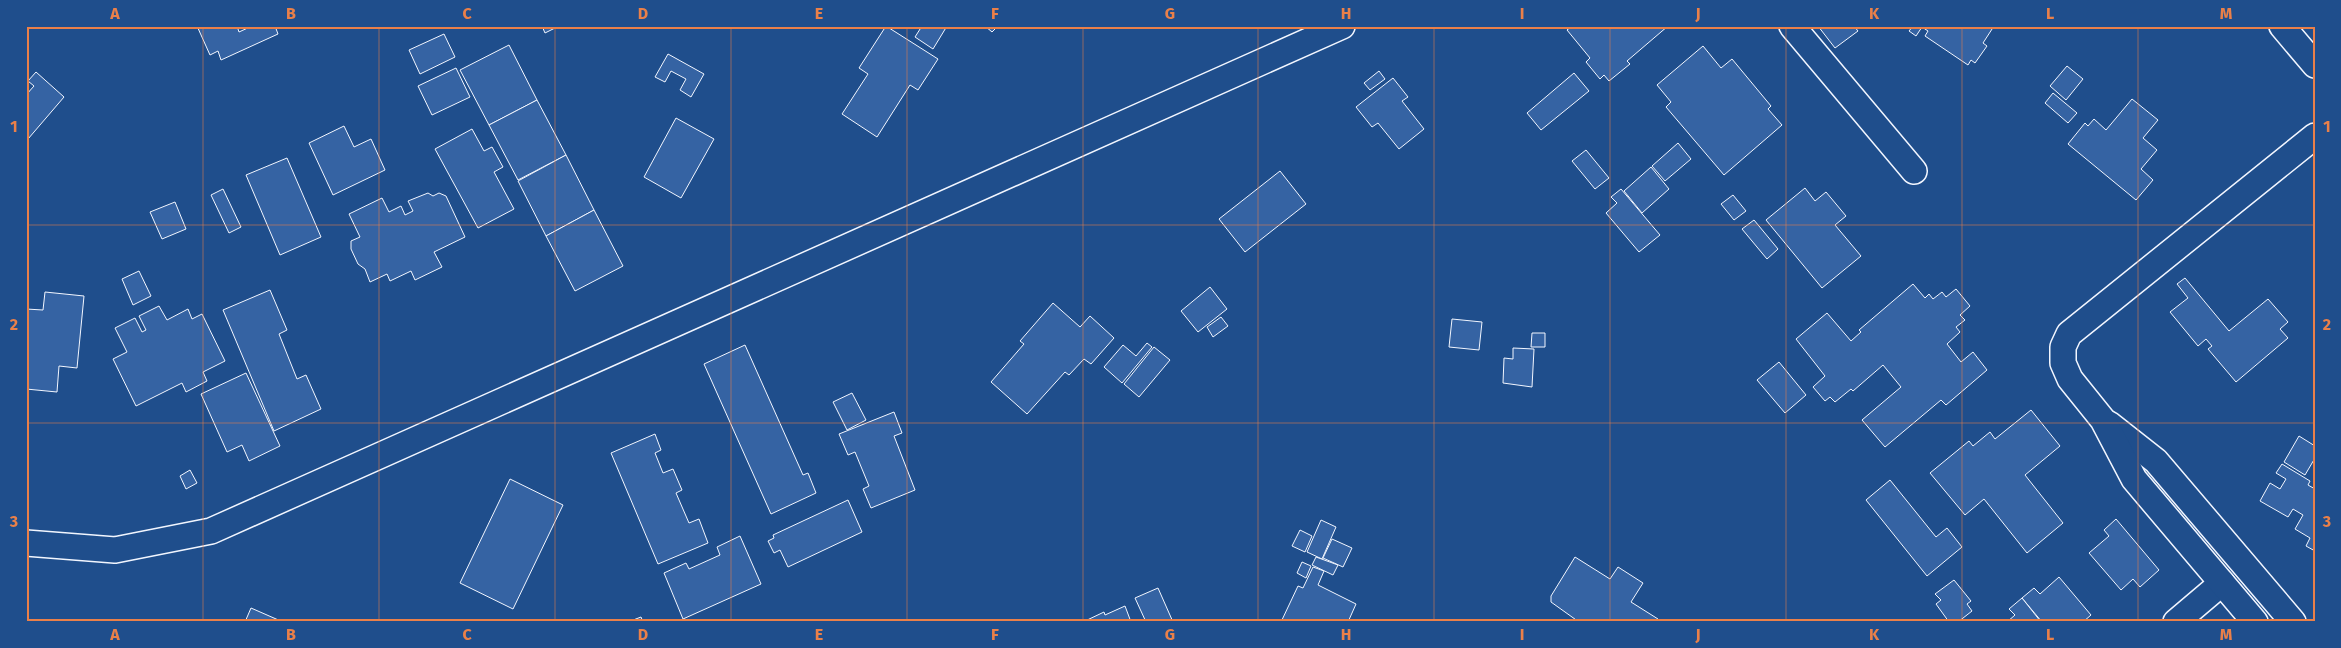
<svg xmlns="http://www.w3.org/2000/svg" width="2341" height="648" viewBox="0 0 2341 648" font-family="'Fira Sans',sans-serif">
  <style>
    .building { fill: #3563a3; stroke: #f2f6ff }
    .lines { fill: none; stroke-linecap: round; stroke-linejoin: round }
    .street-casing { stroke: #f2f6ff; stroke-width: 28 }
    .street { stroke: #1f4e8c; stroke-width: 25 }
    .grid { fill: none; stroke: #ea8049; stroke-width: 1; stroke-opacity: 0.55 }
    .neatline { fill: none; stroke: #ea8049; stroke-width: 2 }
    .grid-label { font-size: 16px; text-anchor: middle; font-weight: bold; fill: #ea8049 }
  </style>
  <rect width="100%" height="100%" fill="#1f4e8c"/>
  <g class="building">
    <polygon points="197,26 237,26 239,32 252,26 275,26 278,34 221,60 218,51 210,55"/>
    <polygon points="542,26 559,26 545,33"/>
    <polygon points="886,26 938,59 918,90 910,85 877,137 842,114 868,74 859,68"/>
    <polygon points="922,26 947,26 933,49 915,37"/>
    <polygon points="985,26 998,26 992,32"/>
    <polygon points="1572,26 1668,26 1627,61 1630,64 1609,81 1604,75 1600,79 1586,62 1590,58 1567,30"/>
    <polygon points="1818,26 1854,26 1858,31 1835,48"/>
    <polygon points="1913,26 1994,26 1983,43 1987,46 1975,63 1971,60 1968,65 1925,36 1928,31 1922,27 1916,36 1909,31"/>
    <polygon points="444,34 455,57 420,74 409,50"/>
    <polygon points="509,45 537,100 489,125 460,70"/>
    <polygon points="1703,46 1721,68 1732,59 1771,106 1768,109 1782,125 1724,175 1666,107 1671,102 1657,85"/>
    <polygon points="668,54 704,74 691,97 680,90 686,79 671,71 665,82 655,77"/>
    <polygon points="2067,66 2083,79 2066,100 2050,86"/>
    <polygon points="456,68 470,97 432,115 418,86"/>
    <polygon points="1379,71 1385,79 1370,90 1364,83"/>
    <polygon points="36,72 64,97 28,139 26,137 26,95 34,86 28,81"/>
    <polygon points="1574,73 1589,91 1541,130 1527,113"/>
    <polygon points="1393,78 1408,97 1402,101 1424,129 1399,149 1378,123 1372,127 1356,107"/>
    <polygon points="2053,93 2077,113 2068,123 2045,103"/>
    <polygon points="2132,99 2158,120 2143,138 2157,150 2141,169 2153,180 2136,200 2068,144 2085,123 2088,126 2094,119 2106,130"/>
    <polygon points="537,100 566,155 518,180 489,125"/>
    <polygon points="676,118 714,139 681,198 644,177"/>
    <polygon points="344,126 354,147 371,139 385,170 333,195 309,143"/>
    <polygon points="472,129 484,151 492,147 503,167 494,172 514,209 478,228 435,149"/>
    <polygon points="1678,143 1691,159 1665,181 1652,166"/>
    <polygon points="1586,150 1609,178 1595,189 1572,161"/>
    <polygon points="566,155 594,210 546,236 518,181"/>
    <polygon points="287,158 321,237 280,255 246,175"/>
    <polygon points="1651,167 1669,189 1642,213 1624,191"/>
    <polygon points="1280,171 1306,204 1245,252 1219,219"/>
    <polygon points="1805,188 1815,201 1826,192 1846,216 1835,225 1861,256 1822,288 1766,220"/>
    <polygon points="223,189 241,227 229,233 211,195"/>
    <polygon points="1621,189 1660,235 1639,252 1606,213 1617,203 1611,197"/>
    <polygon points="428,193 433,196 439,193 446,196 465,237 434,252 442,267 415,280 411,271 390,281 387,274 370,282 365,269 358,264 351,249 351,241 360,237 349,214 382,198 389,212 401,206 405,215 413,211 408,201"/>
    <polygon points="1733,195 1746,211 1734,220 1721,204"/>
    <polygon points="175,202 186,229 162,239 150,212"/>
    <polygon points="594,210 623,266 575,291 546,236"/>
    <polygon points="1754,220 1778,249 1767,259 1742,229"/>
    <polygon points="139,271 151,296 133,305 122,279"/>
    <polygon points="2185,278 2229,331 2268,299 2288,322 2280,329 2288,338 2236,382 2208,349 2212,346 2206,339 2198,346 2170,312 2188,298 2177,284"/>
    <polygon points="1913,284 1925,298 1929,294 1933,299 1942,292 1946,297 1956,289 1970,306 1960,315 1965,320 1956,327 1960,332 1947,344 1961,362 1973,352 1987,370 1946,405 1941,400 1885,447 1862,420 1901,387 1883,365 1853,391 1851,389 1835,402 1830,397 1825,401 1813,387 1825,376 1796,339 1827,313 1851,341 1861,332 1859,330"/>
    <polygon points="1210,287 1227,309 1198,332 1181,311"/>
    <polygon points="270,290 287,330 279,334 297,379 306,375 321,409 274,431 223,310"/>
    <polygon points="45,292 84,296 77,368 59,366 57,392 26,389 26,309 43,310"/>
    <polygon points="1053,303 1080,327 1090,316 1114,338 1091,364 1084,359 1069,375 1065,372 1027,414 991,382 1024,344 1020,341"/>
    <polygon points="159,306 167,320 188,309 192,319 202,314 225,361 203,372 207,381 186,392 182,383 136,406 113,359 127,352 115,328 135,318 142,332 146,330 139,316"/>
    <polygon points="1221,317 1228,326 1213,337 1207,327"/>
    <polygon points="1452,319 1482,322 1479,350 1449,347"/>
    <polygon points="1532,333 1545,333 1545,347 1531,347"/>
    <polygon points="1147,343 1152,347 1122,383 1104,367 1123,345 1136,356"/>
    <polygon points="745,345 803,475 808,473 816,493 771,514 704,364"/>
    <polygon points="1154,347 1170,360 1139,397 1124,384"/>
    <polygon points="1513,348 1534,349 1532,387 1503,383 1504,358 1513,359"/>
    <polygon points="1779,362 1806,395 1785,413 1757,380"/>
    <polygon points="246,373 280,446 249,461 242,445 227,452 201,394"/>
    <polygon points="852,393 866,420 847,430 833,402"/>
    <polygon points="2031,410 2060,446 2025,475 2063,523 2027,553 1984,499 1965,515 1930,473 1969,441 1973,446 1990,432 1995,439"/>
    <polygon points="894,412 902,433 894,436 915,490 871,508 863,489 869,486 855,452 848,455 839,434"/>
    <polygon points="655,434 661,450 655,453 663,473 673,469 682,490 676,493 689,523 699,519 708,543 658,564 611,453"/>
    <polygon points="2299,436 2315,446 2315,458 2305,475 2284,462"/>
    <polygon points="2282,464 2310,481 2308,485 2315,489 2315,551 2306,546 2310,538 2295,529 2303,515 2293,509 2288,517 2260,501 2270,483 2280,489 2286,479 2276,473"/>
    <polygon points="190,470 197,483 186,489 180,476"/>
    <polygon points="510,479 563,505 513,609 460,583"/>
    <polygon points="1890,480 1936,537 1947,528 1962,547 1927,576 1866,500"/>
    <polygon points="848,500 862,532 788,567 780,550 774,553 768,541 774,538 773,535"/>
    <polygon points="2116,519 2159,570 2140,587 2133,579 2121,590 2089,553 2109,536 2104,530"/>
    <polygon points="1321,520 1336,527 1322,559 1307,552"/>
    <polygon points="1300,530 1312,536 1305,552 1292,546"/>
    <polygon points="740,536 761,584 683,619 664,573 686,563 689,569 720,555 717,547"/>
    <polygon points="1332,539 1352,548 1343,567 1323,558"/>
    <polygon points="1316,557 1338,565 1333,575 1312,565"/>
    <polygon points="1575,557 1610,579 1618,567 1643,583 1631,602 1658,619 1656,622 1579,622 1551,602 1551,596"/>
    <polygon points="1302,562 1311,566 1306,578 1297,573"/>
    <polygon points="1313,567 1324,571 1318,585 1356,604 1348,622 1281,622 1298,586 1303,588"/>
    <polygon points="2059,577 2091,615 2083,622 2042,622 2022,598 2034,588 2040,594"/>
    <polygon points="1954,580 1971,601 1967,604 1972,611 1958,622 1949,622 1936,604 1941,600 1935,594"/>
    <polygon points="1158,588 1173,622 1146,622 1135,598"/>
    <polygon points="2022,598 2041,622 2007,622 2015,615 2009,609"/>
    <polygon points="1125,606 1131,622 1083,622 1104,612 1105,615"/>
    <polygon points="251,608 283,622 245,622"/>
    <polygon points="641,617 643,622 628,622"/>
  </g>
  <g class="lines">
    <g class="street-casing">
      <g id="street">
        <polyline points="1792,26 1914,171"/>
        <polyline points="2282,26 2315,65"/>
        <polyline points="2109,424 2156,461 2293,622"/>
        <polyline points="26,543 115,550 211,531 1342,26"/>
        <polyline points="2176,622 2222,583"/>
        <polyline points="2255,622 2134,479 2103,420 2070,379 2063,363 2063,347 2069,334 2315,136"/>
      </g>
    </g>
    <use href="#street" class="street"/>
  </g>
  <path class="grid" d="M203,26V622M379,26V622M555,26V622M731,26V622M907,26V622M1083,26V622M1258,26V622M1434,26V622M1610,26V622M1786,26V622M1962,26V622M2138,26V622M26,225H2315M26,423H2315"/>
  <rect width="2341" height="648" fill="none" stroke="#1f4e8c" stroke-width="55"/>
  <rect x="28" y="28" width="2286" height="592" class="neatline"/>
  <g class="grid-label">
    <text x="115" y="19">A</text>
    <text x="291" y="19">B</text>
    <text x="467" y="19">C</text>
    <text x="643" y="19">D</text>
    <text x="819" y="19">E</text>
    <text x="995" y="19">F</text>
    <text x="1170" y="19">G</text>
    <text x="1346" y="19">H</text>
    <text x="1522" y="19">I</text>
    <text x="1698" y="19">J</text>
    <text x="1874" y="19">K</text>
    <text x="2050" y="19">L</text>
    <text x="2226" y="19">M</text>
    <text x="14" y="132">1</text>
    <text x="2327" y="132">1</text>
    <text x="14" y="330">2</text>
    <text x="2327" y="330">2</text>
    <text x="14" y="527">3</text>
    <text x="2327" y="527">3</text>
    <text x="115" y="640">A</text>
    <text x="291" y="640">B</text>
    <text x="467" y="640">C</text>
    <text x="643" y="640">D</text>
    <text x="819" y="640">E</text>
    <text x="995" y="640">F</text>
    <text x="1170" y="640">G</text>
    <text x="1346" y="640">H</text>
    <text x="1522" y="640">I</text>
    <text x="1698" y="640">J</text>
    <text x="1874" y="640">K</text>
    <text x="2050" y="640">L</text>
    <text x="2226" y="640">M</text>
  </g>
</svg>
